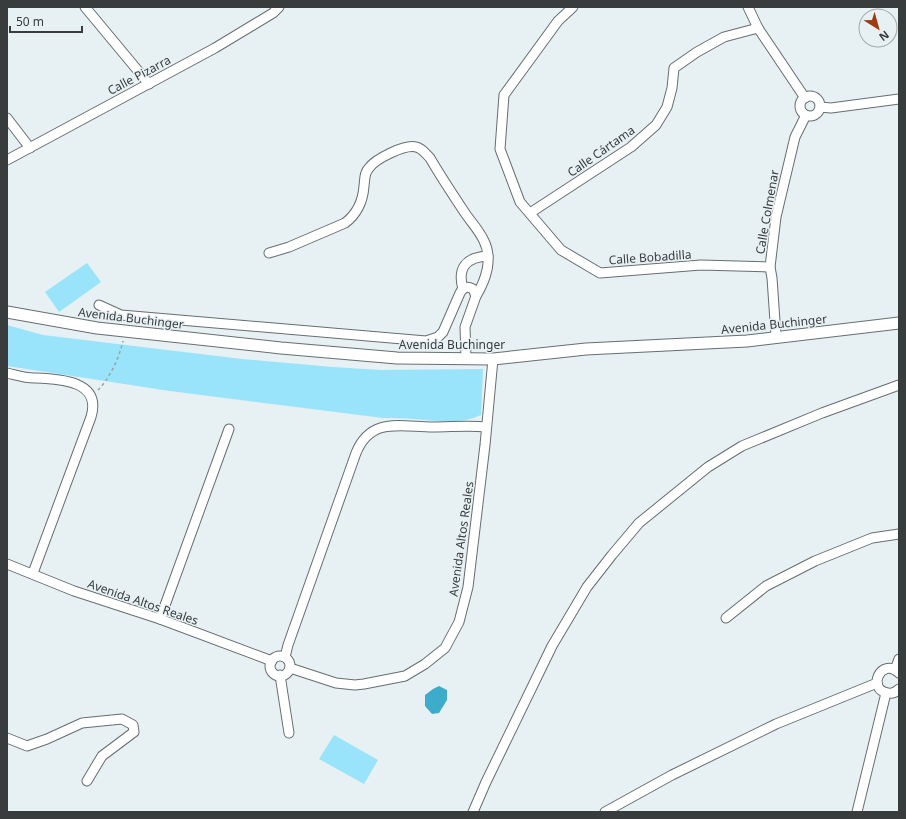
<svg xmlns="http://www.w3.org/2000/svg" width="906" height="819" viewBox="0 0 906 819" font-family="'Noto Sans',sans-serif">
  <style>
    .green { fill: #99e4fb }
    .water { fill: #3cacca }
    .lines { fill: none; stroke-linecap: round; stroke-linejoin: round }
    .minor-casing { stroke: #666e70; stroke-width: 11 }
    .tertiary-casing { stroke: #666e70; stroke-width: 13 }
    .path { stroke: #9ba2a4; stroke-width: 1.5; stroke-dasharray: 3 3; stroke-linecap: butt }
    .minor { stroke: #fff; stroke-width: 9 }
    .tertiary { stroke: #fff; stroke-width: 11 }
    .labels { text-anchor: middle; dominant-baseline: central; stroke-width: 3; stroke-linejoin: round; paint-order: stroke }
    .street-label { font-size: 12px; fill: #383c3d; stroke: #e7f0f3 }
  </style>
  <rect width="100%" height="100%" fill="#e7f0f3"/>
  <g class="green">
    <polygon points="87,263 101,282 59,312 45,292"/>
    <path d="M7,325L43,335L242,359L333,367L381,370L483,369L481,415C458,425 438,421 414,419C404,418 393,418 383,418L170,391L7,366Z"/>
    <polygon points="334,735 378,760 364,784 319,759"/>
  </g>
  <polygon class="water" points="439,686 447,690 447,700 439,713 432,714 425,706 425,695 433,689"/>
  <g class="lines">
    <g class="minor-casing">
      <g id="minor">
        <polyline points="85,7 149,84"/>
        <polyline points="573,7 558,21 504,95 500,149 520,202 561,250 600,273 701,265 770,267"/>
        <polyline points="748,7 758,28 805,98"/>
        <circle cx="810" cy="106" r="10"/>
        <polyline points="820,107 831,108 899,99"/>
        <polyline points="7,118 30,148"/>
        <polyline points="7,160 215,48 273,13 279,7"/>
        <polyline points="530,213 631,147 656,125 667,107 672,88 674,68 697,52 724,37 758,28"/>
        <path d="M269,253L289,247L345,223C357,214 363,200 364,186C365,179 364,173 369,168C375,159 405,144 416,147C422,148 426,154 430,158C441,177 453,195 465,213C471,222 479,230 484,241C493,259 486,280 476,296"/>
        <path d="M463,289C457,268 466,257 488,256"/>
        <path d="M99,305L121,315L426,341L438,337L443,332L460,293C463,287 467,286 473,289L476,296L465,327L466,358"/>
        <polyline points="780,337 776,336 772,278 770,267 776,217 795,137 806,115"/>
        <path d="M7,373C16,375 25,378 34,378C59,379 102,380 91,417L33,573"/>
        <polyline points="7,564 74,591 160,619 272,661"/>
        <polyline points="726,618 766,586 815,561 872,538 899,534"/>
        <polyline points="160,619 229,429"/>
        <circle cx="280" cy="666" r="10"/>
        <path d="M285,657L288,645L356,453C371,416 402,427 433,427C451,427 468,425 486,427"/>
        <polyline points="290,668 336,683 355,685 364,684 405,676 425,664 445,648 459,622 468,587 485,445 493,359"/>
        <polyline points="895,670 899,659"/>
        <path d="M899,673C881,656 866,690 888,693C892,694 896,692 899,689"/>
        <polyline points="280,675 289,733"/>
        <polyline points="7,738 27,746 47,739 82,723 122,719 133,725 134,732 102,756 87,781"/>
        <polyline points="473,812 486,782 552,646 587,587 612,555 639,523 708,467 742,446 822,413 899,385"/>
        <polyline points="605,812 672,775 776,724 877,683"/>
        <polyline points="857,812 886,693"/>
      </g>
    </g>
    <g class="tertiary-casing">
      <polyline id="tertiary" points="7,312 97,328 281,348 397,358 493,359 586,349 747,341 899,323"/>
    </g>
    <path class="path" d="M98,390C110,378 119,358 123,341"/>
    <use href="#minor" class="minor"/>
    <use href="#tertiary" class="tertiary"/>
  </g>
  <g class="labels">
    <g class="street-label">
      <text transform="translate(139 75) rotate(-28)">Calle Pizarra</text>
      <text transform="translate(601 151) rotate(-35)">Calle Cártama</text>
      <text transform="translate(767 212) rotate(-80)">Calle Colmenar</text>
      <text transform="translate(650 257) rotate(-4)">Calle Bobadilla</text>
      <text transform="translate(131 318) rotate(7)">Avenida Buchinger</text>
      <text transform="translate(774 324) rotate(-6)">Avenida Buchinger</text>
      <text x="452" y="344">Avenida Buchinger</text>
      <text transform="translate(461 539) rotate(-82)">Avenida Altos Reales</text>
      <text transform="translate(143 602) rotate(19)">Avenida Altos Reales</text>
    </g>
  </g>
  <rect width="906" height="819" fill="none" stroke="#383c3d" stroke-width="16"/>
  <g transform="translate(878 28) rotate(143)"><circle r="19" fill="#e7f0f3" stroke="#a1a8aa"/>
  <path d="M0-3L7 15L0 10L-7 15Z" fill="#a13b13"/>
  <text y="-6" font-size="11" font-weight="bold" text-anchor="middle" fill="#383c3d">N</text>
  </g>
  <path d="M10 26v6h72v-6" fill="none" stroke="#383c3d" stroke-width="2"/>
  <text x="16" y="26" font-size="12" fill="#383c3d" stroke="#e7f0f3" stroke-width="3" paint-order="stroke">50 m</text>
</svg>
